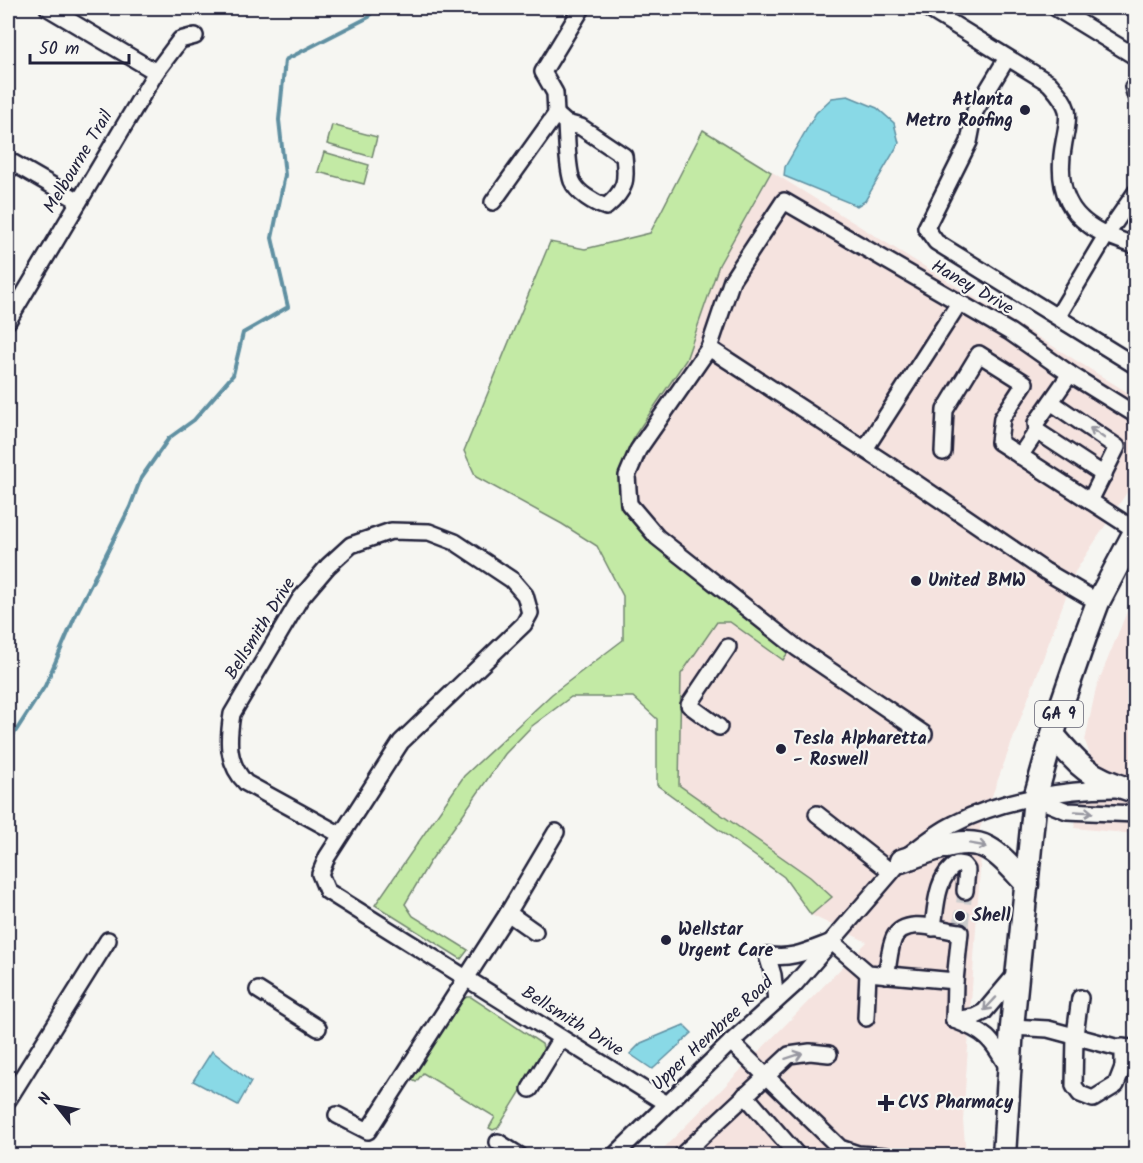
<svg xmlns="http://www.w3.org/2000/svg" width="1143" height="1163" viewBox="0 0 1143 1163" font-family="Kalam,sans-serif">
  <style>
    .built { fill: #f5e3df }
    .green { fill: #c3eaa5; stroke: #728670; stroke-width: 1.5 }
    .water { fill: #89d9e6; stroke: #6090a2; stroke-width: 1.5 }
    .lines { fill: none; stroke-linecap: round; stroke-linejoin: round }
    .stream { stroke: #6090a2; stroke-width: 4 }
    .minor-tunnel { stroke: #cccccd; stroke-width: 15; stroke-dasharray: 15 8; stroke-linecap: butt }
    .minor-casing { stroke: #22223b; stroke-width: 20 }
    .highway-casing { stroke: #22223b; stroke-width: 27 }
    .minor { stroke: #f6f6f2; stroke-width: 15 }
    .highway { stroke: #f6f6f2; stroke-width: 22 }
    .oneway { stroke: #9797a0 }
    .poi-dot { fill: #22223b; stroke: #f6f6f2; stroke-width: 2 }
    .labels { text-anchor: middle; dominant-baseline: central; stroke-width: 4.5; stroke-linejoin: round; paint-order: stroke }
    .shield { fill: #f6f6f2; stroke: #626272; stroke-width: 1.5 }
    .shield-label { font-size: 16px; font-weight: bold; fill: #22223b }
    .poi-label { font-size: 18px; font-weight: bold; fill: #22223b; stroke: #f6f6f2; text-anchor: start }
    .street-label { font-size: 18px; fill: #22223b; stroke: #f6f6f2 }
  </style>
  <rect width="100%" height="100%" fill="#f6f6f2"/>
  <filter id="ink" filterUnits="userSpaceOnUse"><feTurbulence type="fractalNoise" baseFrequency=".0167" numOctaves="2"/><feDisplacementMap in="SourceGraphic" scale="12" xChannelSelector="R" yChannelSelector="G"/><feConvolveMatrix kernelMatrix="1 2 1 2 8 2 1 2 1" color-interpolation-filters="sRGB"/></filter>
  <g filter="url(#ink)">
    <g class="built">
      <polygon points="772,172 1135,397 1135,480 1075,572 980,828 981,855 963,1121 966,1155 657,1155 867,942 811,915 831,897 810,877 679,785 681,674 717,622 730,622 783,660 789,651 660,550 633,522 621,504 619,475 635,435 686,360 719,265"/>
      <polygon points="1135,592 1135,834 1074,828 1093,763 1085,741 1096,688"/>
    </g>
    <g class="green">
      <polygon points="332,125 377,137 372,157 327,144"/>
      <polygon points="703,130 771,172 719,265 686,360 635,435 619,475 621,504 633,522 660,550 789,651 783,660 730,622 717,622 681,674 679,785 810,877 832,897 811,915 784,877 657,785 657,719 633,697 571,697 532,726 505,754 429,863 405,904 413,916 468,950 461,959 375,905 464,776 552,694 623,640 623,596 597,546 562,524 476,477 464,451 550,242 585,249 650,233"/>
      <polygon points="324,152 369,165 364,184 318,172"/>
      <polygon points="467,997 471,997 542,1044 544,1050 542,1057 498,1128 493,1130 489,1128 495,1117 423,1073 416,1082 412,1080 411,1076 457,1002"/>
    </g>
    <g class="water">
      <polygon points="848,96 877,108 894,123 899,143 865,201 857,206 784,176 785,167 816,113 832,98"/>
      <polygon points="684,1025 692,1033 654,1068 652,1069 630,1054 641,1043"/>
      <polygon points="212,1051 251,1082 238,1105 193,1081"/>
    </g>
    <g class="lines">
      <polyline class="stream" points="8,743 45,686 77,612 130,507 141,478 169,438 194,420 233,375 243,333 288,307 272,238 285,175 279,120 285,60 369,17 374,8"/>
      <polyline class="minor-tunnel" points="961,926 965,891"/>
      <g class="minor-casing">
        <g id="minor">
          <polyline points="48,8 156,72"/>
          <path d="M927,8L1049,83C1056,91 1064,99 1067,110C1069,120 1066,131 1064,142C1058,173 1060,205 1089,225C1102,235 1120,240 1136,246"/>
          <polyline points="1056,8 1136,57"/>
          <polyline points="1007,58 975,111 969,142 926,228 936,242 1136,366"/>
          <polyline points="1136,84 1133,87 1136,97"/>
          <path d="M556,114L566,123C567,140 567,166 572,181C577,193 594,203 606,207C626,190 627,181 624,156L581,127L566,123"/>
          <polyline points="8,160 79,201"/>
          <polyline points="493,202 556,114 555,93 543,72 582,8"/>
          <polyline points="1058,316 1107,234 1136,192"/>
          <polyline points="8,321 156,72 180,40 195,36"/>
          <polyline points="709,348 638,450 627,476 629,504 657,537 797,648 924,734"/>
          <polyline points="1051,402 1117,447 1090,501"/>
          <polyline points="1037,431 1104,475"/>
          <polyline points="865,449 959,303"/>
          <polyline points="943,452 945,410 979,354 1025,383 1002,418 999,442 1135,530"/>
          <polyline points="1020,456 1037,431 1036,423 1070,374"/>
          <polyline points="1098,602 1045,571 910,479 709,348 732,280 784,201 1010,332 1070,374 1136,415"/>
          <polyline points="719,727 689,705 728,647"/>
          <polyline points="1035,798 1067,811 1136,814"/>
          <polyline points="817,814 891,872"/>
          <path d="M341,835L246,783C226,763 228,739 232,714L300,599L328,566L351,545L391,531L429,532L455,542L512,580L525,595L530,613L524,624L401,742L327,857L320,874L327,891L667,1104"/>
          <polyline points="508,913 535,932"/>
          <path d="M933,928C936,907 936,876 957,864L963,865L967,870L965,891"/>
          <polyline points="832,942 868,973 955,981 954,1020"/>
          <path d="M886,975C889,964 889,949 894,938C905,916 941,930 960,932L955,981"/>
          <polyline points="258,990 318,1028"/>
          <polyline points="1080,998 1075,1035 1074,1086 1080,1094 1093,1099 1116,1085 1123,1067 1123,1047"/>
          <path d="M776,1001L773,975L767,955C790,960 808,951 829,943"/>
          <polyline points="866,1018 868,973"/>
          <polyline points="954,1020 974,1017 984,1012 1016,974"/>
          <path d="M954,1020C986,1032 992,1039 1008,1068"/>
          <polyline points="1012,1027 1048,1029 1115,1047 1136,1048"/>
          <polyline points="731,1042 840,1148 858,1154 886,1156"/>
          <polyline points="530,1089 561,1038"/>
          <polyline points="745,1095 798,1156"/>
          <polyline points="8,1100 108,940"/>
          <polyline points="337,1115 368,1131 508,913 556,832"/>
          <polyline points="498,1142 520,1156"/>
          <path d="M614,1156L731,1042L794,985L901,861C918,848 935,833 954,824C1000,800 1063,789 1115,789"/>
          <polyline points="681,1156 789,1055 810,1052 829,1054"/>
        </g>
      </g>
      <g class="highway-casing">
        <g id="highway">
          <path d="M1053,735C1080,767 1087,776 1128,789"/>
          <path d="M901,861C926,853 963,834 988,848C1003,856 1015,872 1027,884"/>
          <polyline points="1004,1156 1012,1027 1035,798 1060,709 1086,634 1098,602 1136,530"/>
        </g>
      </g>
      <use href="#minor" class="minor"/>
      <use href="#highway" class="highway"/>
    </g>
    <defs><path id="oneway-shaft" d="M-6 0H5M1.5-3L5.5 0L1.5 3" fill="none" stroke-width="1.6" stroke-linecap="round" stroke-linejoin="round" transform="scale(1.5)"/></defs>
    <g class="oneway">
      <use href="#oneway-shaft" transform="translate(1097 433) rotate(-145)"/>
      <use href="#oneway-shaft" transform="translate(1084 812) rotate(3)"/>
      <use href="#oneway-shaft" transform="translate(978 845) rotate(10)"/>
      <use href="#oneway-shaft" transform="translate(990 1004) rotate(133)"/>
      <use href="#oneway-shaft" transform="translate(794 1056) rotate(-18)"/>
    </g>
  </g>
  <g class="poi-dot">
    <circle cx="1025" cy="110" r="6"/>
    <circle cx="916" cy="581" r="6"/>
    <circle cx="781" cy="749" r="6"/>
    <circle cx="960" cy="916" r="6"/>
    <circle cx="666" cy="940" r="6"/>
    <path d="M883 1094h6v6h6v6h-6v6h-6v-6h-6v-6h6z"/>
  </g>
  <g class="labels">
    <rect class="shield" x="1035" y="701" width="48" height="26" rx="4.5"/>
    <g class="shield-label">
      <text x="1059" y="714">GA 9</text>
    </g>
    <g class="poi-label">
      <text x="1013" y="100" text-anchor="end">Atlanta<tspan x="1013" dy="21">Metro Roofing</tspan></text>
      <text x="928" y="581">United BMW</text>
      <text x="793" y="739">Tesla Alpharetta<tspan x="793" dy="21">- Roswell</tspan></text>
      <text x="972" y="916">Shell</text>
      <text x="678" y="930">Wellstar<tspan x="678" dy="21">Urgent Care</tspan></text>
      <text x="898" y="1103">CVS Pharmacy</text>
    </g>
    <g class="street-label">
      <text transform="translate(79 162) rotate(-59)">Melbourne Trail</text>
      <text transform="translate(972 288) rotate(30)">Haney Drive</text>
      <text transform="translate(261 629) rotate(-58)">Bellsmith Drive</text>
      <text transform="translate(572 1022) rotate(32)">Bellsmith Drive</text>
      <text transform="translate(713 1034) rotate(-43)">Upper Hembree Road</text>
    </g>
  </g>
  <rect width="1143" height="1163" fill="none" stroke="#f6f6f2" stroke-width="30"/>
  <rect x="15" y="15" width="1113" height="1133" fill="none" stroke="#22223b" stroke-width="2" filter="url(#ink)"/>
  <g transform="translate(57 1106) rotate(301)" stroke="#f6f6f2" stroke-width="4.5" paint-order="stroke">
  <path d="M0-4.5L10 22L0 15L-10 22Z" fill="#22223b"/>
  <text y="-9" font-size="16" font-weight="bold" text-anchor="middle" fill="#22223b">N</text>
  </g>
  <path d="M30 54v9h99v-9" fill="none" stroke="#22223b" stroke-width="3"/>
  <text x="39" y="54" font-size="18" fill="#22223b" stroke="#f6f6f2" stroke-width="4.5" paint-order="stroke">50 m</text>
</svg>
